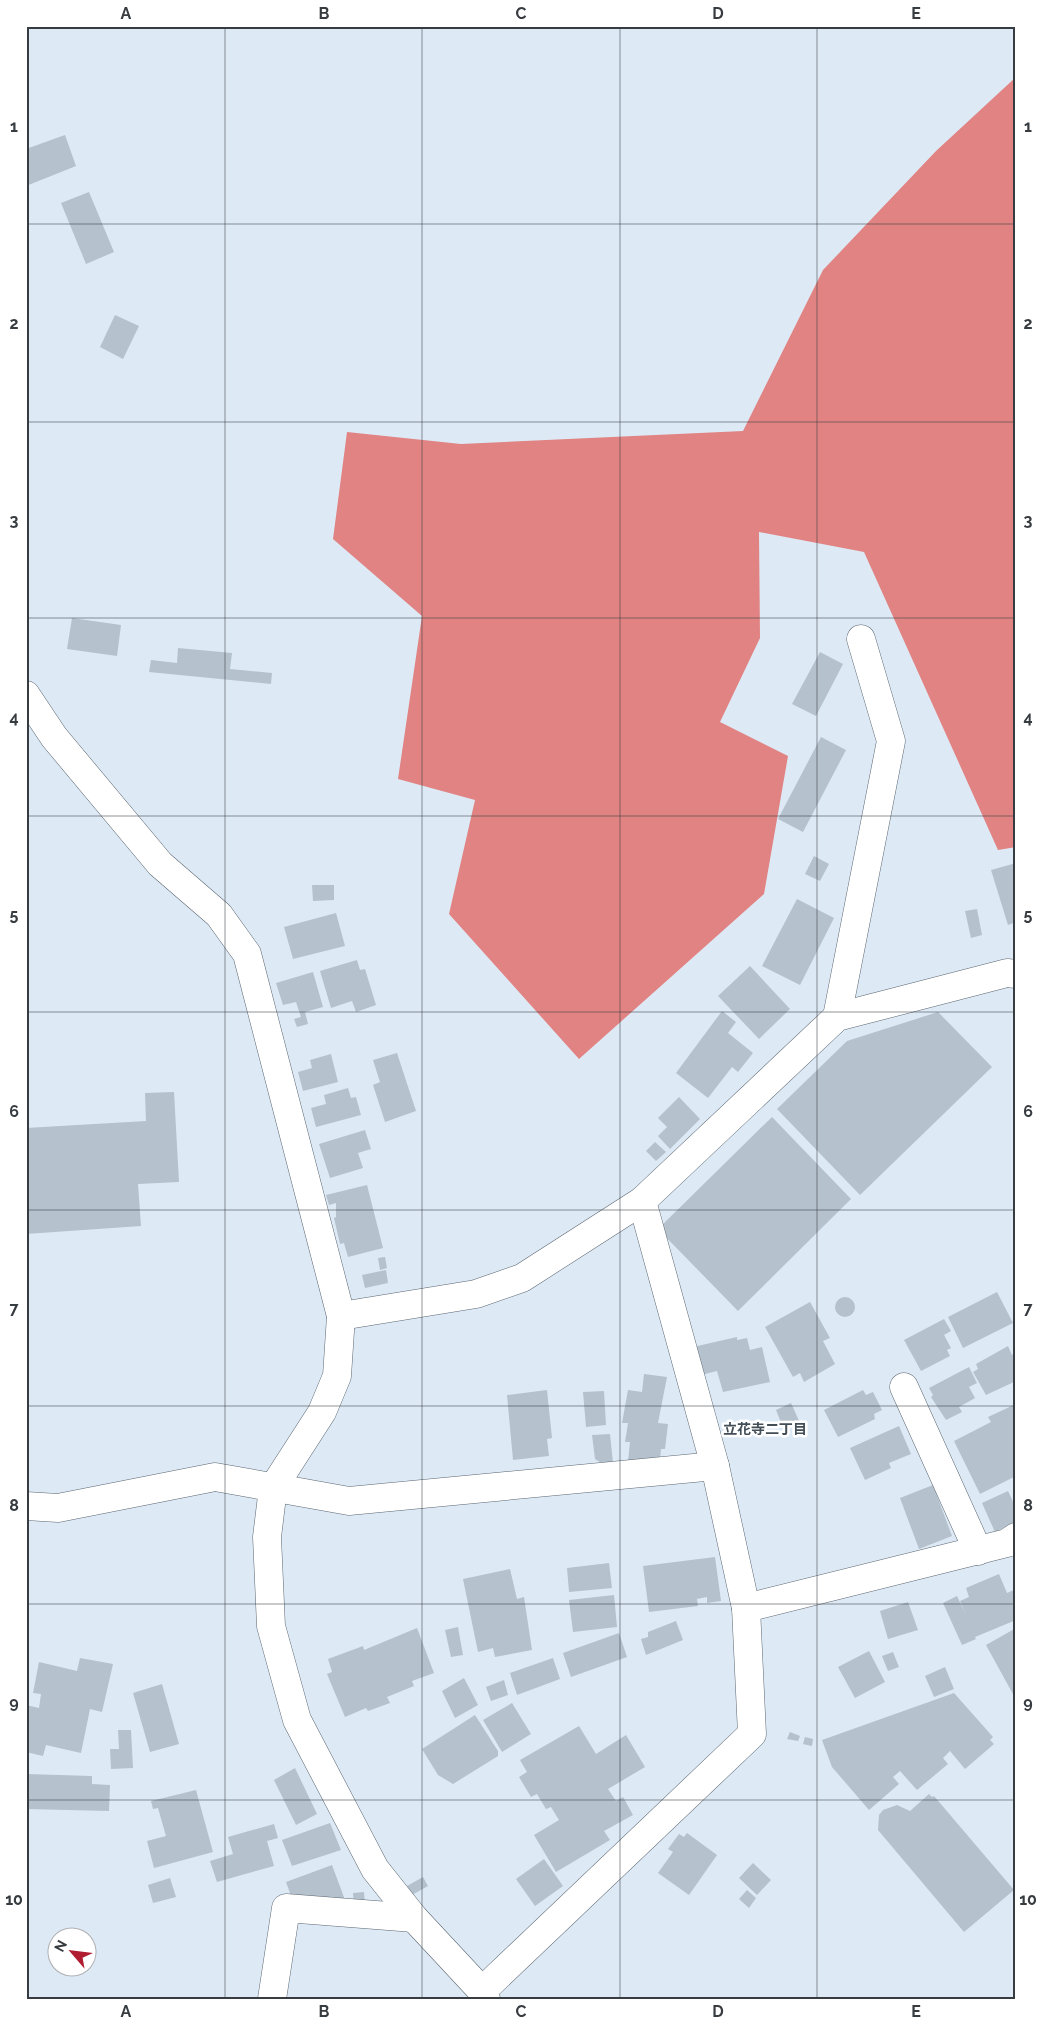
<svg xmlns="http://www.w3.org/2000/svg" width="1042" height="2025" viewBox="0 0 1042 2025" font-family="Raleway,'Noto Sans JP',sans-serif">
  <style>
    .forest { fill: #e18382 }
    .building { fill: #b5c1cd }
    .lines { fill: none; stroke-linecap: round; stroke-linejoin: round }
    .minor-casing { stroke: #5b6670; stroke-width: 29 }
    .minor { stroke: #fff; stroke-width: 28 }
    .grid { fill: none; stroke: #373c41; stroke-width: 1; stroke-opacity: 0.55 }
    .labels { text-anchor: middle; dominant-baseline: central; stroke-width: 5; stroke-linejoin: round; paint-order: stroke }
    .neighbourhood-label { font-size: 14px; font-weight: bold; fill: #434e57; stroke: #fff }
    .neatline { fill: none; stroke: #373c41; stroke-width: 2 }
    .grid-label { font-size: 16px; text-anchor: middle; font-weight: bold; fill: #373c41 }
  </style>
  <rect width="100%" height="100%" fill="#ddeaf6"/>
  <polygon class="forest" points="1016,77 1016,847 998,850 864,552 759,532 760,638 720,722 788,756 764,894 579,1059 449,914 475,800 398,779 422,616 333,539 347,432 461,444 743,431 823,270 936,151"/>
  <g class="building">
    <polygon points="65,135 76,166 26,186 26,149"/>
    <polygon points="89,192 114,252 86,264 61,203"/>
    <polygon points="115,315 139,326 123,359 100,347"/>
    <polygon points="72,618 121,625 117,656 67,649"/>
    <polygon points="178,648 232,653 230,669 272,673 271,684 149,672 151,660 177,663"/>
    <polygon points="820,652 843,664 816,716 792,704"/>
    <polygon points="821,737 846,750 803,832 778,819"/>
    <polygon points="814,856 829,864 820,881 805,874"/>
    <polygon points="1016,863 1016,922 1008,925 991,870"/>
    <polygon points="312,885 334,885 334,900 313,901"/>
    <polygon points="797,899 834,918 800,985 762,966"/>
    <polygon points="977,909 982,935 971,938 965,911"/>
    <polygon points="336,913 345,946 293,959 284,927"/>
    <polygon points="357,960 360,970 365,969 376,1005 356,1012 352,1001 331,1008 320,971"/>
    <polygon points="750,966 790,1009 759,1039 718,996"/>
    <polygon points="313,972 323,1007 305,1012 308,1024 297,1027 294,1019 301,1017 296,1002 283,1005 276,983"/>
    <polygon points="722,1011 736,1022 728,1033 753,1053 738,1072 732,1067 708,1098 676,1073"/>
    <polygon points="938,1012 992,1067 860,1195 777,1109 847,1041"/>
    <polygon points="397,1053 416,1111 385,1122 373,1085 380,1082 373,1060"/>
    <polygon points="331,1054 338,1082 303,1091 298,1072 312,1068 310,1060"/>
    <polygon points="348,1088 351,1098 356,1097 361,1115 316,1127 311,1108 326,1104 324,1095"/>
    <polygon points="174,1092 179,1182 138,1184 141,1226 26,1234 26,1128 146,1121 145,1093"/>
    <polygon points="679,1097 700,1119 670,1149 658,1136 667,1127 658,1118"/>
    <polygon points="772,1117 851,1199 738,1311 658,1229"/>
    <polygon points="365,1130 371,1149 358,1153 363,1168 330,1178 319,1144"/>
    <polygon points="655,1142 666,1152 656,1161 646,1151"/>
    <polygon points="367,1185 383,1248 348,1257 344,1243 340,1244 334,1218 336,1217 336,1203 329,1205 326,1195"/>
    <polygon points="385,1257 387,1268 380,1270 378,1258"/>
    <polygon points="386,1270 388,1283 365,1288 362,1275"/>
    <polygon points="997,1292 1013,1323 963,1348 948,1317"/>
    <circle cx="845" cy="1307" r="10"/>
    <polygon points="810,1302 830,1338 823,1341 835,1364 804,1382 800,1373 793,1377 765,1327"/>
    <polygon points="944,1319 951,1331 944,1335 951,1348 947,1350 950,1356 921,1371 904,1340"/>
    <polygon points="737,1337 737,1340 747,1338 750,1350 762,1347 770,1382 723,1392 717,1371 701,1375 693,1347"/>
    <polygon points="1008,1346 1012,1355 1016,1353 1016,1381 986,1395 973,1372 978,1369 976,1364"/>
    <polygon points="969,1367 977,1383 969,1387 975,1398 959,1407 962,1412 946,1420 931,1397 933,1395 929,1388"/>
    <polygon points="644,1374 667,1377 658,1423 668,1424 665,1449 661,1449 659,1470 628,1461 630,1442 625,1442 628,1423 622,1423 628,1390 642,1392"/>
    <polygon points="547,1390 552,1438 547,1439 549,1456 513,1460 507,1395"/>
    <polygon points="863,1390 866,1395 873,1392 882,1410 874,1414 875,1419 838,1437 824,1410"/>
    <polygon points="604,1391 606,1425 586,1427 583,1392"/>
    <polygon points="791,1403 800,1423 784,1430 776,1410"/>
    <polygon points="1016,1404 1016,1476 980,1494 954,1441 991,1422 988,1417"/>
    <polygon points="899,1426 911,1454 889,1463 891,1468 865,1480 850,1448"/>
    <polygon points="610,1434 613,1463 603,1464 595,1459 592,1435"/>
    <polygon points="933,1485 952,1536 919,1549 900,1498"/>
    <polygon points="1008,1491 1016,1508 1016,1522 995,1532 982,1503"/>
    <polygon points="715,1557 721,1601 707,1603 707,1597 697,1599 698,1606 649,1612 643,1566"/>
    <polygon points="609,1563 612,1588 569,1592 567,1568"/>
    <polygon points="510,1569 517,1599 524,1597 532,1650 495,1657 493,1648 478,1652 463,1579"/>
    <polygon points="999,1574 1007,1593 1016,1589 1016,1620 975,1637 976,1639 962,1645 943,1603 957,1596 966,1615 960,1601 969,1597 966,1588"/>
    <polygon points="614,1595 617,1627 573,1632 569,1600"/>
    <polygon points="908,1602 918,1630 888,1639 880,1611"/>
    <polygon points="676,1621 683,1640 646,1655 641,1639 648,1637 648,1632"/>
    <polygon points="458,1627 463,1655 451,1657 445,1630"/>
    <polygon points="417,1628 434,1673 412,1681 414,1686 387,1697 390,1703 368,1711 366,1708 345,1717 327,1674 332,1672 328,1659 363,1646 364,1650"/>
    <polygon points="1016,1628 1016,1695 1014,1696 986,1645"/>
    <polygon points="619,1633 627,1657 571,1677 563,1653"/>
    <polygon points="869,1651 885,1682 855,1698 838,1667"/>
    <polygon points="893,1652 899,1667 888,1671 882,1656"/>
    <polygon points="80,1658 113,1664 102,1712 90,1709 81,1753 46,1745 43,1756 26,1752 26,1705 39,1708 41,1694 33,1693 39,1662 77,1671"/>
    <polygon points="553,1658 560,1679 517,1695 510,1673"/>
    <polygon points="945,1667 954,1689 934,1697 925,1676"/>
    <polygon points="464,1678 478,1705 455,1718 442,1691"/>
    <polygon points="504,1680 508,1695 491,1701 486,1687"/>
    <polygon points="162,1684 179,1744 150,1752 133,1693"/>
    <polygon points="954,1693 993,1737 990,1740 994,1744 965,1769 950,1751 943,1758 948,1764 917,1790 900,1771 893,1777 899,1784 869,1810 832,1767 822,1740"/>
    <polygon points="512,1703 531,1734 502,1752 483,1720"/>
    <polygon points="475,1715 498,1751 498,1756 453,1784 438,1775 422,1749"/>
    <polygon points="579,1726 596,1754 626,1735 645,1767 608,1789 616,1801 623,1797 633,1815 604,1831 610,1840 556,1872 534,1835 559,1820 551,1807 546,1809 537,1794 531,1797 519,1777 527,1772 520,1760"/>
    <polygon points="118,1730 131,1730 133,1768 111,1769 110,1749 119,1749"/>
    <polygon points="790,1732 800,1736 798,1741 787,1739"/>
    <polygon points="805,1737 813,1739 812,1746 803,1744"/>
    <polygon points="295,1768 317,1814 296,1825 274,1780"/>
    <polygon points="26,1774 92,1776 92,1784 110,1785 109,1811 26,1809"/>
    <polygon points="196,1790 213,1852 154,1868 147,1841 166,1836 158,1808 153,1809 151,1801"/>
    <polygon points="929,1794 932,1797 934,1796 1014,1890 964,1932 878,1830 879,1815 883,1810 897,1805 910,1811"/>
    <polygon points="330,1823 341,1850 292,1866 282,1840"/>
    <polygon points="274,1824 278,1838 267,1841 274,1866 217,1882 210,1861 233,1854 228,1837"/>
    <polygon points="687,1833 717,1855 689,1895 658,1873 673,1852 668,1849 679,1834 684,1837"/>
    <polygon points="544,1859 563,1886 535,1906 516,1879"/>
    <polygon points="753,1863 771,1880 757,1895 739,1878"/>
    <polygon points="332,1865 345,1900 334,1903 332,1897 312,1905 294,1904 286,1882"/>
    <polygon points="423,1877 428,1886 412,1895 407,1886"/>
    <polygon points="170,1878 176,1897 153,1903 148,1885"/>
    <polygon points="747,1890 756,1898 749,1908 739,1899"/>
    <polygon points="364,1892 365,1905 354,1906 353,1893"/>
  </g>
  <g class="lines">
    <g class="minor-casing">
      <g id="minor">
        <polyline points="26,695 54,737 160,864 219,915 247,954 341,1316 337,1376 322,1412 273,1488 267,1537 271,1626 297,1720 375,1869 414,1918 482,1991 486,1999"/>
        <polyline points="837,1017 891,741 861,639"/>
        <polyline points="341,1316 476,1294 522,1278 642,1201 837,1017 1007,973 1016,974"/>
        <polyline points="904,1387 978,1551"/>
        <polyline points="26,1506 58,1508 215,1477 349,1501 715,1466"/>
        <polyline points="746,1608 1007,1543 1016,1537"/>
        <polyline points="482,1991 752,1734 746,1608 715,1466 642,1201"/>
        <polyline points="272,1999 286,1908 414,1918"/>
      </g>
    </g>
    <use href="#minor" class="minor"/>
  </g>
  <path class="grid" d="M225,26V1999M422,26V1999M620,26V1999M817,26V1999M26,224H1016M26,422H1016M26,618H1016M26,816H1016M26,1012H1016M26,1210H1016M26,1406H1016M26,1604H1016M26,1800H1016"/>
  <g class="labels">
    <g class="neighbourhood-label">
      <text x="765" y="1429">立花寺二丁目</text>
    </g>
  </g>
  <rect width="1042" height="2025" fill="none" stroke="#ffffff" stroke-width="55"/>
  <g transform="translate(72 1952) rotate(298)"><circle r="24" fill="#ffffff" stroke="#afb1b3"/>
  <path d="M0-4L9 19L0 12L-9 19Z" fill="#b01c30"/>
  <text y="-8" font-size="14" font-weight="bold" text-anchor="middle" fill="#373c41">N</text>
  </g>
  <rect x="28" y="28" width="986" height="1970" class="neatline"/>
  <g class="grid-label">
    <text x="126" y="19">A</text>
    <text x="324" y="19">B</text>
    <text x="521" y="19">C</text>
    <text x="718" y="19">D</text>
    <text x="916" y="19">E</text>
    <text x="14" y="132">1</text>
    <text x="1028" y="132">1</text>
    <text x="14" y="329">2</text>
    <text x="1028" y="329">2</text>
    <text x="14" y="526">3</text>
    <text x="1028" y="526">3</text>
    <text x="14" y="723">4</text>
    <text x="1028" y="723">4</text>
    <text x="14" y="920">5</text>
    <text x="1028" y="920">5</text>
    <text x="14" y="1117">6</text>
    <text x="1028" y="1117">6</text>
    <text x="14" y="1314">7</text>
    <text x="1028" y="1314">7</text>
    <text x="14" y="1511">8</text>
    <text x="1028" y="1511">8</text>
    <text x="14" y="1708">9</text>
    <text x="1028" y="1708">9</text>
    <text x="14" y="1905">10</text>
    <text x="1028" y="1905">10</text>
    <text x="126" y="2017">A</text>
    <text x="324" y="2017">B</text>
    <text x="521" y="2017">C</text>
    <text x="718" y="2017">D</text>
    <text x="916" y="2017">E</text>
  </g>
</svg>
